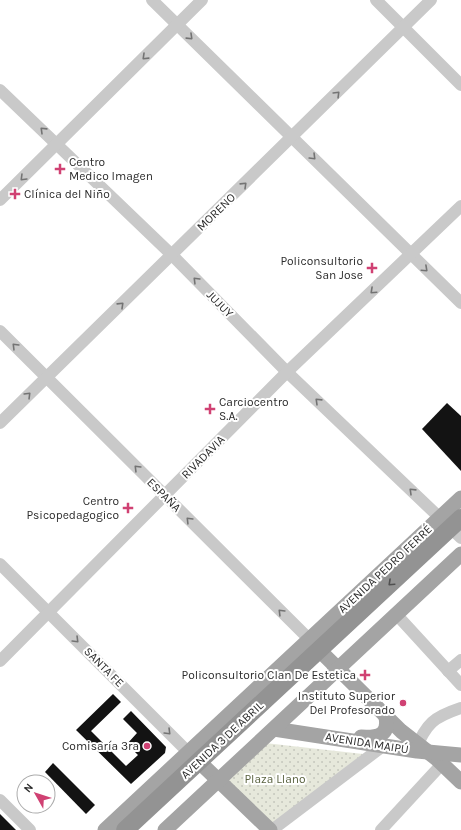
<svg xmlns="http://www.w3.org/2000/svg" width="461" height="830" viewBox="0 0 461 830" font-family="Karla,sans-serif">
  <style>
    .park { fill: url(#park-dots) }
    .building { fill: #131313 }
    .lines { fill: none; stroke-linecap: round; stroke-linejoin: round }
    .minor { stroke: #c9c9c9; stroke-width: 12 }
    .major { stroke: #a4a4a4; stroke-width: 15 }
    .highway { stroke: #939393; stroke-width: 18 }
    .oneway { stroke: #737373 }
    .oneway2 { stroke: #505050 }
    .poi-dot { fill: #d04173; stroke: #fff; stroke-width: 1.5 }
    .labels { text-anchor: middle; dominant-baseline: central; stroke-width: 4; stroke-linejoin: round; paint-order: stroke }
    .poi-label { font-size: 12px; fill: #2c2c2c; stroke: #fff; text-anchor: end }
    .street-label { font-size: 12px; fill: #2c2c2c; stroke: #fff }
    .park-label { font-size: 12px; fill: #59623f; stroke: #fff }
  </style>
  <defs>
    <pattern id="park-dots" width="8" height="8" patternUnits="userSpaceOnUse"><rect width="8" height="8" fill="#e6e8db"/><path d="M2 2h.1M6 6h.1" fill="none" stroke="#c5c7bc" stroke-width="1.8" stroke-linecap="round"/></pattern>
  </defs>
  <rect width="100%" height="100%" fill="#fff"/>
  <polygon class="park" points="265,743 363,754 271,825 225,781"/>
  <g class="building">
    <polygon points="447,403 461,416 461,471 422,429"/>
    <polygon points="113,694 121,702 91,731 126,766 138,755 127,744 137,733 123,719 131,711 166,747 165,753 131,784 76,730"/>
    <polygon points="53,763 95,805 86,814 45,772"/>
    <polygon points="0,814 16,830 0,830"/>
  </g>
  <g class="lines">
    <g class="minor">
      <polyline points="152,0 461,303"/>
      <polyline points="376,0 461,85"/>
      <polyline points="0,90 172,255 287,372 461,538"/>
      <polyline points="0,200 202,0"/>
      <polyline points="0,331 309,639"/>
      <polyline points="0,423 431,0"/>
      <polyline points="0,564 188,752"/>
      <polyline points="396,614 461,685"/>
      <polyline points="0,661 287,372 461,206"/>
      <polyline points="448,671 461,660"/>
      <path d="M415,751C426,723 434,717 461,708"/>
      <polyline points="0,800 30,830"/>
      <polyline points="272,830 383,746"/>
      <polyline points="381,830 442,764"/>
    </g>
    <g class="major">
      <polyline points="311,642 401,731 437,759 461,782"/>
      <polyline points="274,729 417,751 461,755"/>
      <path d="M361,737C379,738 391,735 385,713"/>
      <polyline points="191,754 270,830"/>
      <polyline points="105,830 461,498"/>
      <polyline points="165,830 461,554"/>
    </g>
    <polyline class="highway" points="125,830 461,518"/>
  </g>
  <defs><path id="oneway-chevron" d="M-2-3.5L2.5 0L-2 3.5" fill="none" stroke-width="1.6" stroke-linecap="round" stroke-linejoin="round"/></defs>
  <g class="oneway">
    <use href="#oneway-chevron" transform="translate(190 37) rotate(44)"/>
    <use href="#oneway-chevron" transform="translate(145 57) rotate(136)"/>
    <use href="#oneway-chevron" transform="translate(337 94) rotate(-45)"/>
    <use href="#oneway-chevron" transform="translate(43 130) rotate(-136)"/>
    <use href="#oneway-chevron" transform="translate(313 157) rotate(45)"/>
    <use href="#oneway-chevron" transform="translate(23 178) rotate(135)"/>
    <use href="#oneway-chevron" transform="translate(244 185) rotate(-44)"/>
    <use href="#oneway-chevron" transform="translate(425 269) rotate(43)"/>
    <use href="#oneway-chevron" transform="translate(196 280) rotate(-135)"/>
    <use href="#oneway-chevron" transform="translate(373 291) rotate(137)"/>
    <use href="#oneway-chevron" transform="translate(121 305) rotate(-44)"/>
    <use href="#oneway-chevron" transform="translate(15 346) rotate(-135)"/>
    <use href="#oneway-chevron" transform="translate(28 395) rotate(-45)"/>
    <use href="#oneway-chevron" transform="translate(318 401) rotate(-136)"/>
    <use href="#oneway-chevron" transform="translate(137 468) rotate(-135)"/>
    <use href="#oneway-chevron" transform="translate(412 491) rotate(-136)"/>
    <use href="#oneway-chevron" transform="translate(189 520) rotate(-135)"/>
    <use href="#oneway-chevron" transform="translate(281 612) rotate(-135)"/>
    <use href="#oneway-chevron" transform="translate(76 640) rotate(45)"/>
    <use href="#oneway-chevron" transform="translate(168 732) rotate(45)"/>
  </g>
  <use class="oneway2" href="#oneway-chevron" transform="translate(391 583) rotate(137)"/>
  <g class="poi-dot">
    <path d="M58 163h4v4h4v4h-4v4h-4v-4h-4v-4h4z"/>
    <path d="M13 188h4v4h4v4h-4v4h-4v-4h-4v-4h4z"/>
    <path d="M370 262h4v4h4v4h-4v4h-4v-4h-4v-4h4z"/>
    <path d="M208 403h4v4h4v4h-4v4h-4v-4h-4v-4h4z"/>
    <path d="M126 502h4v4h4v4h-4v4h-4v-4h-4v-4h4z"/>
    <path d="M363 669h4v4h4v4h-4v4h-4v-4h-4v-4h4z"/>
    <circle cx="403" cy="703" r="4"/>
    <circle cx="147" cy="746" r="4"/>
  </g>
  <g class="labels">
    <g class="poi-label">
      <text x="69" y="162" text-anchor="start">Centro<tspan x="69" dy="14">Medico Imagen</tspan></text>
      <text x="24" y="194" text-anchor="start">Clínica del Niño</text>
      <text x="363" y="261">Policonsultorio<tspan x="363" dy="14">San Jose</tspan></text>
      <text x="219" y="402" text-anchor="start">Carciocentro<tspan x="219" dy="14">S.A.</tspan></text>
      <text x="119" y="501">Centro<tspan x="119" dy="14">Psicopedagogico</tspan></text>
      <text x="356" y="675">Policonsultorio Clan De Estetica</text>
      <text x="395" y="696">Instituto Superior<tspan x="395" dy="14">Del Profesorado</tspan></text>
      <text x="139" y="746">Comisaría 3ra</text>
    </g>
    <g class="street-label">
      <text transform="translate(216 212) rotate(-44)">MORENO</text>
      <text transform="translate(220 304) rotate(45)">JUJUY</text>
      <text transform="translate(203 457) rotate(-45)">RIVADAVIA</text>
      <text transform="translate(164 495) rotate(45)">ESPAÑA</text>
      <text transform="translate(385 569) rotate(-43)">AVENIDA PEDRO FERRÉ</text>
      <text transform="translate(104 667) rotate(45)">SANTA FE</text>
      <text transform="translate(222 740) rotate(-43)">AVENIDA 3 DE ABRIL</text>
      <text transform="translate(367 743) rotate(9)">AVENIDA MAIPÚ</text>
    </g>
    <g class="park-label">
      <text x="275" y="779">Plaza Llano</text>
    </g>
  </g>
  <g transform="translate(36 794) rotate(309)"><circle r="19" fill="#ffffff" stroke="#ababab"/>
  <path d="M0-3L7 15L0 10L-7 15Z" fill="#d04173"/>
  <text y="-6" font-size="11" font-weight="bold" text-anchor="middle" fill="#2c2c2c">N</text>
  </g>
</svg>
